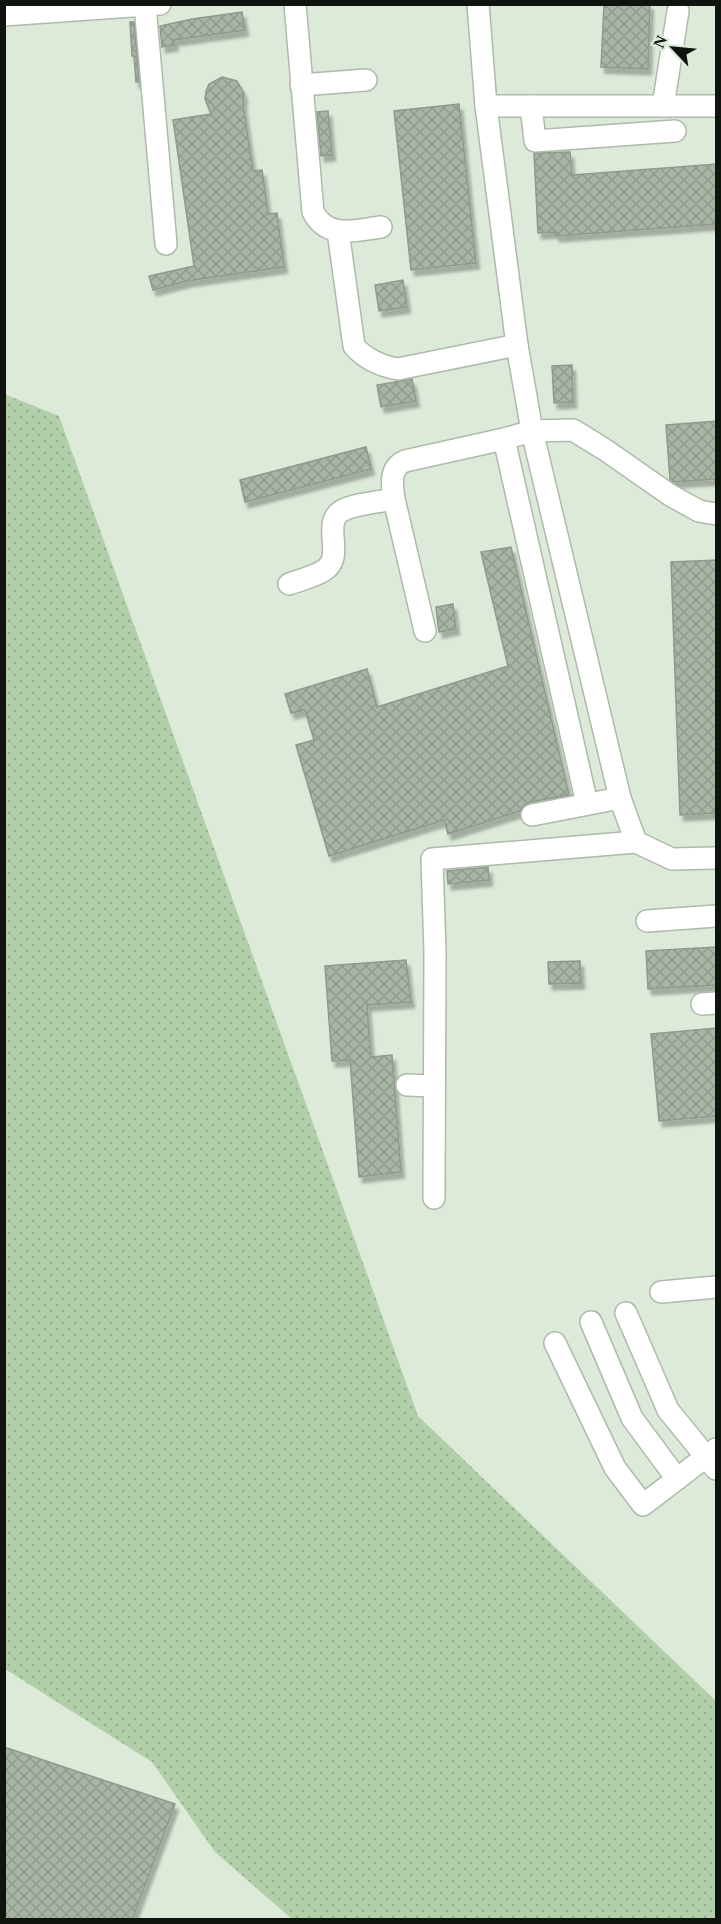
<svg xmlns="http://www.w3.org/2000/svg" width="721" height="1924" viewBox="0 0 721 1924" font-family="Georgia,serif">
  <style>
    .grass { fill: url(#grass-dots) }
    .building { fill: url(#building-cross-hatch); stroke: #8e9a8b; stroke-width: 1.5; filter: url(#shadow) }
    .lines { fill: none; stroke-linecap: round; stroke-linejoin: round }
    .minor-casing { stroke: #aebaaa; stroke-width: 24 }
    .minor { stroke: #fff; stroke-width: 21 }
  </style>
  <defs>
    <pattern id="grass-dots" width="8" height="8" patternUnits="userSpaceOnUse" patternTransform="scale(1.5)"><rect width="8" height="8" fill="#b1cfa8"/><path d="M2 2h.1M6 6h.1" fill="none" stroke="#97b18f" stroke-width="1.8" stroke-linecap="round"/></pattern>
    <pattern id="building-cross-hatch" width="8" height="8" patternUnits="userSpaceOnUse" patternTransform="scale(1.5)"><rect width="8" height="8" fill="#a8b5a5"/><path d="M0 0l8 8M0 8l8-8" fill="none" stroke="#8f9b8d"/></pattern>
    <filter id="shadow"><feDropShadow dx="3.5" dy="6" stdDeviation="1.5" flood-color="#0004"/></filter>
  </defs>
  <rect width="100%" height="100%" fill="#ddead9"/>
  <polygon class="grass" points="4,394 59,416 418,1416 716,1701 716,1919 292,1919 215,1852 152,1762 5,1669"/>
  <g class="building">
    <polygon points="604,4 650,4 648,69 601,67"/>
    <polygon points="242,12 245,30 174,40 175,45 162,47 160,26 192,19"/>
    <polygon points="130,22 134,22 139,82 136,82 134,56 132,56"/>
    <polygon points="222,77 237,81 244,94 243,105 253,171 262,170 268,214 277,213 284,267 187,281 153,290 149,276 194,266 173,120 211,114 205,99 206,91 209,84"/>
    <polygon points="459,104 476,263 411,270 394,111"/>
    <polygon points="328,111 332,155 321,156 317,112"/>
    <polygon points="570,152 572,175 717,164 717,224 556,236 555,232 538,233 534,153"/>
    <polygon points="403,280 407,307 379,311 375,285"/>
    <polygon points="572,365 573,402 554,403 552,366"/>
    <polygon points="412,379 416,401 381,407 377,385"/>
    <polygon points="717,421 717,479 673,482 670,479 666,425"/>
    <polygon points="366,447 371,469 245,502 240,480"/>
    <polygon points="511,547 569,795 530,802 523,806 520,811 448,834 444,820 329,856 296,745 314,740 305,710 291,713 285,694 367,669 377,707 508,666 481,552"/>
    <polygon points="717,560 717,813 680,815 671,562"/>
    <polygon points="453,604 456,629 439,632 436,607"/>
    <polygon points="488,867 489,880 448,884 447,871"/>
    <polygon points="717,947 717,985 648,989 646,951"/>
    <polygon points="406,960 411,1002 367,1005 371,1057 392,1055 401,1172 359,1177 350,1060 332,1061 325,966"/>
    <polygon points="580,961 581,983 549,984 548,962"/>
    <polygon points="717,1028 717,1116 659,1121 651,1034"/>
    <polygon points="4,1747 175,1804 132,1920 4,1920"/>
  </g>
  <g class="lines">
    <g class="minor-casing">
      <g id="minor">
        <path d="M295,4L313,212C328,240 355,230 381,227"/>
        <polyline points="478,4 486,106 517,345 532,431 620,798 636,842 672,859 716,858"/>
        <polyline points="145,5 166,244"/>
        <polyline points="4,15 160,4"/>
        <polyline points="301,85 366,80"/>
        <polyline points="486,106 716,106"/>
        <polyline points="531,106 535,141 675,131"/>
        <polyline points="663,106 678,11"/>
        <path d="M338,231L354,346C366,360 381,366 398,369L517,345"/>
        <polyline points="504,439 587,804"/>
        <path d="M289,584C300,580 313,577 323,571C346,558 322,526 340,512C351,504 380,502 394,499"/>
        <path d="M425,631L394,499C392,485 389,468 405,461L504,439L532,431L573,430L604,449L670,495L699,511L716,514"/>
        <polyline points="532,815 620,798"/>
        <polyline points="647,921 716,916"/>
        <polyline points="702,1004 716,1003"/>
        <polyline points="407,1085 434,1086"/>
        <polyline points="434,1198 435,952 432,859 636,842"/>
        <polyline points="661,1292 716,1287"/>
        <polyline points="626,1313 668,1410 716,1469"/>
        <polyline points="591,1322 632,1418 677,1479"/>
        <polyline points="555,1343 615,1468 643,1505 716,1449"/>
      </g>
    </g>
    <use href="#minor" class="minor"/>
  </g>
  <rect width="721" height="1924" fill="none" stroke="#0f140e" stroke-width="12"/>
  <g transform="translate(673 48) rotate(296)" stroke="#ddead9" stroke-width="4.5" paint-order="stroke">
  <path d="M0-4.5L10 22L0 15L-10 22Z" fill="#0f140e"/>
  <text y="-9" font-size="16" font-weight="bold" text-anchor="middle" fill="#0f140e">N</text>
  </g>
</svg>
